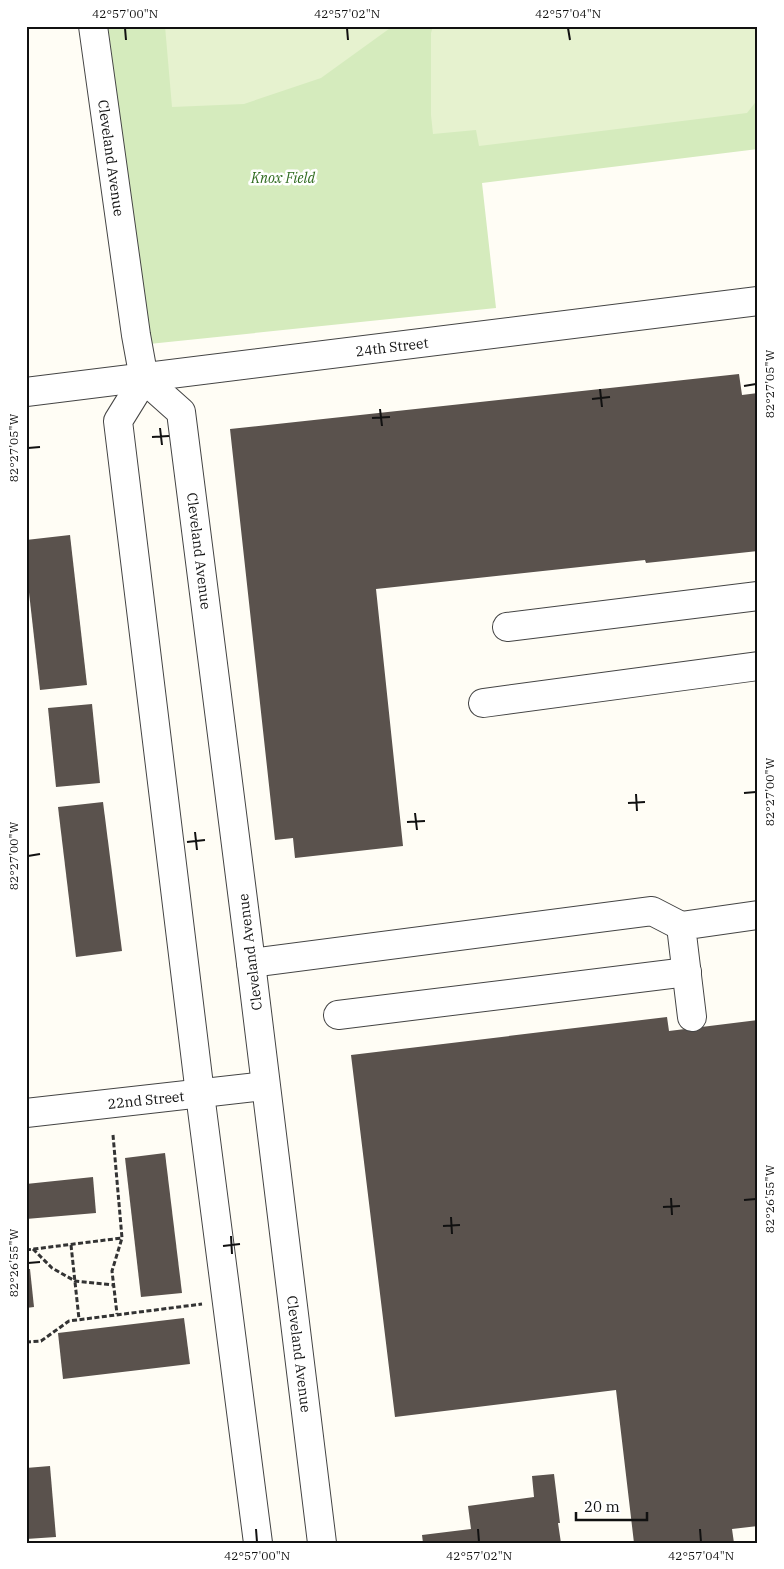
<svg xmlns="http://www.w3.org/2000/svg" width="784" height="1569" viewBox="0 0 784 1569" font-family="'IBM Plex Serif',serif">
  <style>
    .green { fill: #d5ebbd }
    .pitch { fill: #e6f2cf }
    .building { fill: #5a524d }
    .lines { fill: none; stroke-linecap: round; stroke-linejoin: round }
    .minor-casing { stroke: #444; stroke-width: 30 }
    .path { stroke: #333; stroke-width: 3; stroke-dasharray: 5 2.5; stroke-linecap: butt }
    .minor { stroke: #fff; stroke-width: 28 }
    .ticks { fill: none; stroke: #111; stroke-width: 2 }
    .labels { text-anchor: middle; dominant-baseline: central; stroke-width: 5; stroke-linejoin: round; paint-order: stroke }
    .street-label { font-size: 14px; fill: #111; stroke: #fff }
    .park-label { font-size: 14px; font-style: italic; fill: #2f6b1f; stroke: #fff }
    .neatline { fill: none; stroke: #111; stroke-width: 2 }
    .ticks-label { font-size: 12px; text-anchor: middle; fill: #111 }
  </style>
  <rect width="100%" height="100%" fill="#fffdf5"/>
  <polygon class="green" points="108,26 758,26 758,149 482,183 496,308 149,344"/>
  <g class="pitch">
    <polygon points="165,26 393,26 321,78 244,104 172,107"/>
    <polygon points="433,26 757,26 758,99 747,113 479,146 476,130 433,134 431,115 431,33"/>
  </g>
  <g class="building">
    <polygon points="739,374 742,395 758,393 758,551 646,563 645,560 376,589 403,846 295,858 293,838 275,840 230,429"/>
    <polygon points="70,535 87,685 40,690 26,566 26,540"/>
    <polygon points="92,704 100,783 56,787 48,708"/>
    <polygon points="103,802 122,951 76,957 58,807"/>
    <polygon points="667,1017 669,1031 758,1020 758,1526 732,1529 734,1543 634,1543 616,1390 395,1417 351,1055"/>
    <polygon points="165,1153 182,1293 141,1297 125,1158"/>
    <polygon points="93,1177 96,1213 26,1219 26,1184"/>
    <polygon points="26,1269 30,1269 34,1307 26,1308"/>
    <polygon points="184,1318 190,1364 63,1379 58,1333"/>
    <polygon points="50,1466 56,1537 26,1539 26,1468"/>
    <polygon points="554,1474 560,1523 558,1523 561,1543 423,1543 422,1535 471,1529 468,1506 534,1497 532,1476"/>
  </g>
  <g class="lines">
    <g class="minor-casing">
      <g id="minor">
        <polyline points="93,26 136,335 144,379 181,412 251,963 322,1543"/>
        <polyline points="144,379 118,421 200,1094 258,1543"/>
        <polyline points="26,392 758,301"/>
        <polyline points="507,627 758,596"/>
        <polyline points="483,703 758,666"/>
        <polyline points="251,963 652,911 681,926"/>
        <polyline points="338,1015 687,972"/>
        <polyline points="692,1017 681,926 758,915"/>
        <polyline points="26,1113 265,1086"/>
      </g>
    </g>
    <g class="path">
      <polyline points="113,1135 122,1238 112,1271 117,1314"/>
      <polyline points="71,1245 79,1319"/>
      <polyline points="33,1249 52,1268 75,1281 114,1285"/>
      <polyline points="26,1250 122,1238"/>
      <polyline points="26,1342 41,1341 69,1321 202,1304"/>
    </g>
    <use href="#minor" class="minor"/>
  </g>
  <path class="ticks" d="M125,28L126,40M347,28L348,40M568,28L570,40M744,386L756,384M600,389L602,407M592,399L610,397M380,409L382,426M372,418L390,417M160,428L162,445M152,437L169,436M28,448L40,447M744,793L756,792M636,794L637,811M628,803L645,802M415,813L417,830M407,822L425,821M195,832L197,850M187,842L205,840M28,856L40,854M671,1198L672,1215M744,1200L756,1199M663,1207L680,1206M451,1217L452,1234M443,1226L460,1225M231,1236L232,1254M223,1246L240,1244M28,1263L40,1262M256,1529L257,1542M478,1529L479,1542M700,1529L701,1542"/>
  <g class="labels">
    <g class="street-label">
      <text transform="translate(111 158) rotate(82)">Cleveland Avenue</text>
      <text transform="translate(392 347) rotate(-7)">24th Street</text>
      <text transform="translate(199 551) rotate(83)">Cleveland Avenue</text>
      <text transform="translate(250 952) rotate(-97)">Cleveland Avenue</text>
      <text transform="translate(146 1100) rotate(-6)">22nd Street</text>
      <text transform="translate(299 1354) rotate(83)">Cleveland Avenue</text>
    </g>
    <g class="park-label">
      <text x="283" y="178">Knox Field</text>
    </g>
  </g>
  <rect width="784" height="1569" fill="none" stroke="#ffffff" stroke-width="55"/>
  <path d="M576 1512v8h71v-8" fill="none" stroke="#111111" stroke-width="2.5"/>
  <text x="584" y="1512" font-size="15" fill="#111111" stroke="#ffffff" stroke-width="4" paint-order="stroke">20 m</text>
  <rect x="28" y="28" width="728" height="1514" class="neatline"/>
  <g class="ticks-label">
    <text x="125" y="18">42°57'00"N</text>
    <text x="347" y="18">42°57'02"N</text>
    <text x="568" y="18">42°57'04"N</text>
    <text transform="translate(770 384) rotate(-90)" y="4">82°27'05"W</text>
    <text transform="translate(14 448) rotate(-90)" y="4">82°27'05"W</text>
    <text transform="translate(770 792) rotate(-90)" y="4">82°27'00"W</text>
    <text transform="translate(14 856) rotate(-90)" y="4">82°27'00"W</text>
    <text transform="translate(770 1199) rotate(-90)" y="4">82°26'55"W</text>
    <text transform="translate(14 1263) rotate(-90)" y="4">82°26'55"W</text>
    <text x="257" y="1560">42°57'00"N</text>
    <text x="479" y="1560">42°57'02"N</text>
    <text x="701" y="1560">42°57'04"N</text>
  </g>
</svg>
